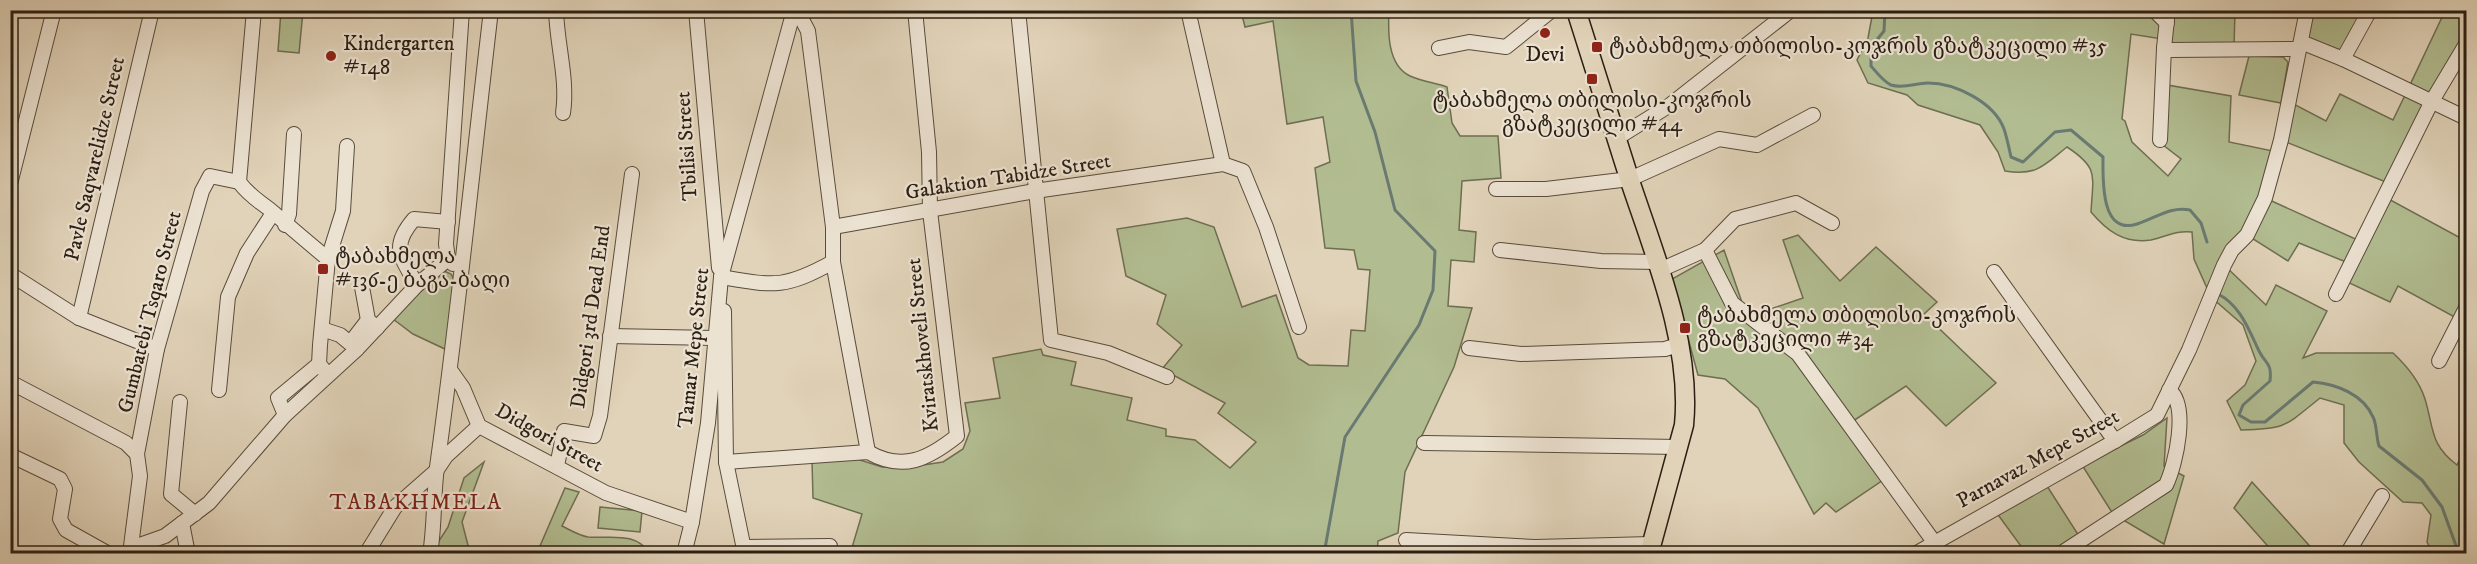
<svg xmlns="http://www.w3.org/2000/svg" width="2477" height="564" viewBox="0 0 2477 564" font-family="'IM FELL DW Pica','Noto Serif Georgian',serif">
  <style>
    .green { fill: #b1bc90; stroke: #6e6e52; stroke-width: 1.5 }
    .lines { fill: none; stroke-linecap: round; stroke-linejoin: round }
    .stream { stroke: #6a7a72; stroke-width: 3 }
    .minor-casing { stroke: #584c3c; stroke-width: 16 }
    .major-casing { stroke: #2b1f13; stroke-width: 21 }
    .minor { stroke: #ece2d2; stroke-width: 14 }
    .major { stroke: #e1d3b9; stroke-width: 18 }
    .poi-dot { fill: #8f2418; stroke: #ece2d2; stroke-width: 2 }
    .labels { text-anchor: middle; dominant-baseline: central; stroke-width: 4.5; stroke-linejoin: round; paint-order: stroke }
    .poi-label { font-size: 21px; fill: #2b1f13; stroke: #ece2d2; text-anchor: start }
    .street-label { font-size: 21px; fill: #2b1f13; stroke: #ece2d2 }
    .neighbourhood-label { font-size: 22px; letter-spacing: 1.5px; fill: #7a1f14; stroke: #ece2d2 }
  </style>
  <rect width="100%" height="100%" fill="#e1d3b9"/>
  <filter id="stains"><feTurbulence type="fractalNoise" baseFrequency=".00333" numOctaves="4"/><feColorMatrix values="0 0 0 0 .2 0 0 0 0 .09 0 0 0 0 .02 0 0 0 .5 -.17"/></filter>
  <radialGradient id="worn" r=".72"><stop offset=".6" stop-color="#630" stop-opacity="0"/><stop offset="1" stop-color="#630" stop-opacity=".3"/></radialGradient>
  <g class="green">
    <polygon points="281,11 303,11 299,53 278,51"/>
    <path d="M1241,11H1389C1388,31 1387,65 1410,76C1421,81 1435,83 1447,87L1452,123L1460,136H1498L1501,178L1462,181L1459,230L1476,232L1474,262L1451,260L1448,306L1472,308L1454,367L1405,472L1398,533L1378,541L1377,553H834V548L851,551L862,514L813,498L812,461L854,458L882,467H910L943,462L963,449L970,431L965,403L1000,398L993,358L1041,349L1043,355L1076,362L1071,385L1132,398L1127,420L1166,429V436L1195,440L1230,468L1256,442L1218,413L1225,403L1162,369L1182,345L1157,324L1166,295L1126,276L1117,229L1187,218L1214,227L1242,307L1276,295L1298,358L1309,365L1348,366L1351,330L1365,331L1370,270L1358,269L1354,250L1325,248L1315,168L1330,162L1323,117L1287,124L1273,21L1245,27Z"/>
    <path d="M1873,11H2150L2164,23L2162,39L2131,34L2122,119L2125,121L2132,142L2168,176L2181,159L2163,145L2167,85L2231,96L2229,142L2273,151L2265,198L2362,242L2385,197L2466,241V308L2460,320L2398,286L2390,302L2343,280L2351,264L2299,243L2288,261L2247,235L2224,265L2266,305L2276,285L2327,311L2303,358L2316,353H2393C2407,366 2419,380 2425,399C2434,429 2430,445 2457,465L2466,447V553H2433L2427,542L2431,515L2422,503L2403,502L2359,462L2344,443V405L2320,398C2285,426 2287,429 2241,430L2227,401L2245,385L2256,361L2243,325L2211,297L2194,259L2192,232C2176,230 2166,237 2151,240C2124,244 2107,231 2091,212C2093,175 2099,168 2067,147C2043,166 2037,176 2005,171L1998,152L1980,125L1918,105L1907,95L1868,83L1857,60L1868,38Z"/>
    <polygon points="2171,11 2235,11 2234,47 2167,45"/>
    <polygon points="2314,11 2367,11 2343,53 2307,40"/>
    <polygon points="2445,11 2466,11 2466,39 2431,98 2409,87"/>
    <polygon points="2249,56 2283,57 2288,62 2281,103 2239,95"/>
    <polygon points="2408,89 2432,101 2391,184 2281,140 2290,102 2326,121 2340,94 2393,120"/>
    <polygon points="1798,235 1840,281 1876,247 1937,302 1924,314 1996,383 1946,426 1906,386 1844,427 1883,480 1836,512 1826,503 1814,514 1758,408 1725,379 1698,375 1672,279 1724,250 1747,317 1803,298 1783,240"/>
    <polygon points="442,270 451,274 454,279 447,350 413,334 393,319"/>
    <polygon points="2167,418 2164,466 2184,476 2164,544 2113,514 2082,465 2143,435"/>
    <polygon points="484,462 462,522 470,553 436,554 437,544 448,527 464,478"/>
    <polygon points="2252,482 2316,553 2274,553 2234,508"/>
    <polygon points="2047,486 2079,536 2051,553 2026,553 1996,512"/>
    <path d="M565,488L579,492L562,526C570,530 580,536 588,537C611,539 634,531 650,553H537Z"/>
    <polygon points="600,507 642,511 640,532 598,528"/>
  </g>
  <g class="lines">
    <g class="stream">
      <path d="M1885,10L1884,31L1871,47V66C1876,72 1884,82 1891,85C1904,89 1915,83 1928,83C1955,83 1994,102 2004,129C2007,138 2009,148 2011,157L2023,162L2055,132L2071,130L2103,157C2103,178 2100,236 2137,224C2156,218 2170,206 2190,210L2201,223L2207,242"/>
      <path d="M2218,294C2240,305 2249,330 2259,351C2266,365 2272,362 2270,381L2243,405L2239,415L2251,422H2265L2313,382C2336,384 2363,394 2373,417C2377,424 2376,437 2379,446L2422,480L2442,507L2459,554"/>
      <polyline points="1324,554 1345,437 1419,325 1433,290 1435,251 1395,210 1375,132 1356,81 1351,10"/>
    </g>
    <g class="minor-casing">
      <g id="minor">
        <path d="M254,10L239,182C252,199 259,200 274,213C292,229 310,244 328,259"/>
        <path d="M556,10C557,46 568,79 563,113"/>
        <polyline points="696,10 719,268"/>
        <polyline points="797,10 808,31 833,227 1035,191 1223,164 1243,171 1266,227 1299,327"/>
        <polyline points="1018,10 1051,340 1108,353 1167,377"/>
        <polyline points="1188,10 1223,164"/>
        <polyline points="2154,10 2167,23"/>
        <polyline points="2168,10 2164,48 2170,50 2299,49"/>
        <polyline points="2301,42 2343,59 2466,118"/>
        <polyline points="1439,48 1469,42 1506,47 1552,10"/>
        <polyline points="2343,59 2370,10"/>
        <polyline points="1617,138 1670,105 1791,10"/>
        <polyline points="2160,140 2164,48"/>
        <polyline points="10,184 54,10"/>
        <polyline points="1496,189 1546,189 1630,179 1719,139 1757,145 1813,115"/>
        <polyline points="285,225 289,214 294,134"/>
        <polyline points="833,227 833,262 868,452"/>
        <polyline points="1500,250 1601,261 1657,262"/>
        <polyline points="1705,250 1732,303 1798,354 1934,542"/>
        <polyline points="453,264 448,259 446,244 462,10"/>
        <polyline points="1660,270 1705,250 1735,219 1796,203 1832,223"/>
        <polyline points="1994,272 2115,441"/>
        <polyline points="10,274 79,318 157,349"/>
        <path d="M721,277C774,286 784,289 833,262"/>
        <path d="M417,285C401,257 390,247 414,219L448,222"/>
        <polyline points="362,287 368,320 377,328"/>
        <polyline points="2336,294 2432,101 2466,44"/>
        <polyline points="724,311 726,462 745,554"/>
        <polyline points="79,318 152,10"/>
        <polyline points="322,329 340,335 357,349"/>
        <polyline points="610,336 715,338"/>
        <polyline points="351,342 368,320"/>
        <polyline points="1469,348 1521,354 1665,349 1678,345"/>
        <polyline points="2439,361 2466,308"/>
        <polyline points="451,371 463,388 479,426 606,493 692,522"/>
        <polyline points="328,375 319,364 320,345 328,259 343,211 347,146"/>
        <polyline points="10,382 126,443 137,454"/>
        <polyline points="219,390 228,297 247,253 273,213"/>
        <polyline points="180,402 171,494 195,514"/>
        <polyline points="285,415 278,398 319,364"/>
        <polyline points="1424,443 1679,447"/>
        <polyline points="10,455 60,479 65,489 60,519 66,530 109,554"/>
        <path d="M726,462L868,452C903,472 928,459 957,436L930,211L929,152L915,10"/>
        <polyline points="557,466 564,431 594,436 600,416 632,174"/>
        <polyline points="182,523 188,554"/>
        <polyline points="1406,540 1535,547 1651,544"/>
        <polyline points="744,547 830,546"/>
        <polyline points="131,548 165,536 209,503 285,415 357,349 417,285 448,259"/>
        <polyline points="130,554 140,476 137,454 157,349 202,191 210,176 239,182"/>
        <polyline points="366,554 395,507 436,471 446,456 479,426"/>
        <path d="M430,554C435,525 433,496 437,467C458,316 473,163 491,10"/>
        <polyline points="684,554 692,522 708,423 721,277 794,10"/>
        <polyline points="1915,554 2115,441 2157,415 2189,350 2224,265 2232,250 2247,235 2265,198 2281,140 2307,10"/>
        <path d="M2060,554L2166,485C2176,464 2189,405 2169,390"/>
        <polyline points="2347,554 2382,496"/>
      </g>
    </g>
    <g class="major-casing">
      <path id="major" d="M1576,10C1594,67 1612,124 1630,181C1655,256 1692,345 1684,425L1649,554"/>
    </g>
    <use href="#minor" class="minor"/>
    <use href="#major" class="major"/>
  </g>
  <g class="poi-dot">
    <circle cx="1545" cy="33" r="6"/>
    <rect x="1591" y="41" width="12" height="12" rx="3"/>
    <circle cx="331" cy="56" r="6"/>
    <rect x="1586" y="73" width="12" height="12" rx="3"/>
    <rect x="317" y="263" width="12" height="12" rx="3"/>
    <rect x="1679" y="322" width="12" height="12" rx="3"/>
  </g>
  <g class="labels">
    <g class="poi-label">
      <text x="343" y="44">Kindergarten<tspan x="343" dy="24">#148</tspan></text>
      <text x="1609" y="47">ტაბახმელა თბილისი-კოჯრის გზატკეცილი #35</text>
      <text x="1545" y="55" text-anchor="middle">Devi</text>
      <text x="1592" y="101" text-anchor="middle">ტაბახმელა თბილისი-კოჯრის<tspan x="1592" dy="24">გზატკეცილი #44</tspan></text>
      <text x="335" y="257">ტაბახმელა<tspan x="335" dy="24">#136-ე ბაგა-ბაღი</tspan></text>
      <text x="1697" y="316">ტაბახმელა თბილისი-კოჯრის<tspan x="1697" dy="24">გზატკეცილი #34</tspan></text>
    </g>
    <g class="street-label">
      <text transform="translate(687 146) rotate(-94)">Tbilisi Street</text>
      <text transform="translate(95 159) rotate(-77)">Pavle Saqvarelidze Street</text>
      <text transform="translate(1008 177) rotate(-9)">Galaktion Tabidze Street</text>
      <text transform="translate(150 312) rotate(-76)">Gumbatebi Tsqaro Street</text>
      <text transform="translate(591 317) rotate(-82)">Didgori 3rd Dead End</text>
      <text transform="translate(923 345) rotate(-96)">Kviratskhoveli Street</text>
      <text transform="translate(694 348) rotate(-84)">Tamar Mepe Street</text>
      <text transform="translate(549 438) rotate(29)">Didgori Street</text>
      <text transform="translate(2038 459) rotate(-29)">Parnavaz Mepe Street</text>
    </g>
    <g class="neighbourhood-label">
      <text x="416" y="502">TABAKHMELA</text>
    </g>
  </g>
  <rect width="2477" height="564" fill="none" stroke="#e1d3b9" stroke-width="36"/>
  <rect x="12" y="12" width="2453" height="540" fill="none" stroke="#2b1f13" stroke-width="3"/>
  <rect x="18" y="18" width="2441" height="528" fill="none" stroke="#2b1f13" stroke-width="1.5"/>
  <rect width="100%" height="100%" filter="url(#stains)"/>
  <rect width="100%" height="100%" fill="url(#worn)"/>
</svg>
